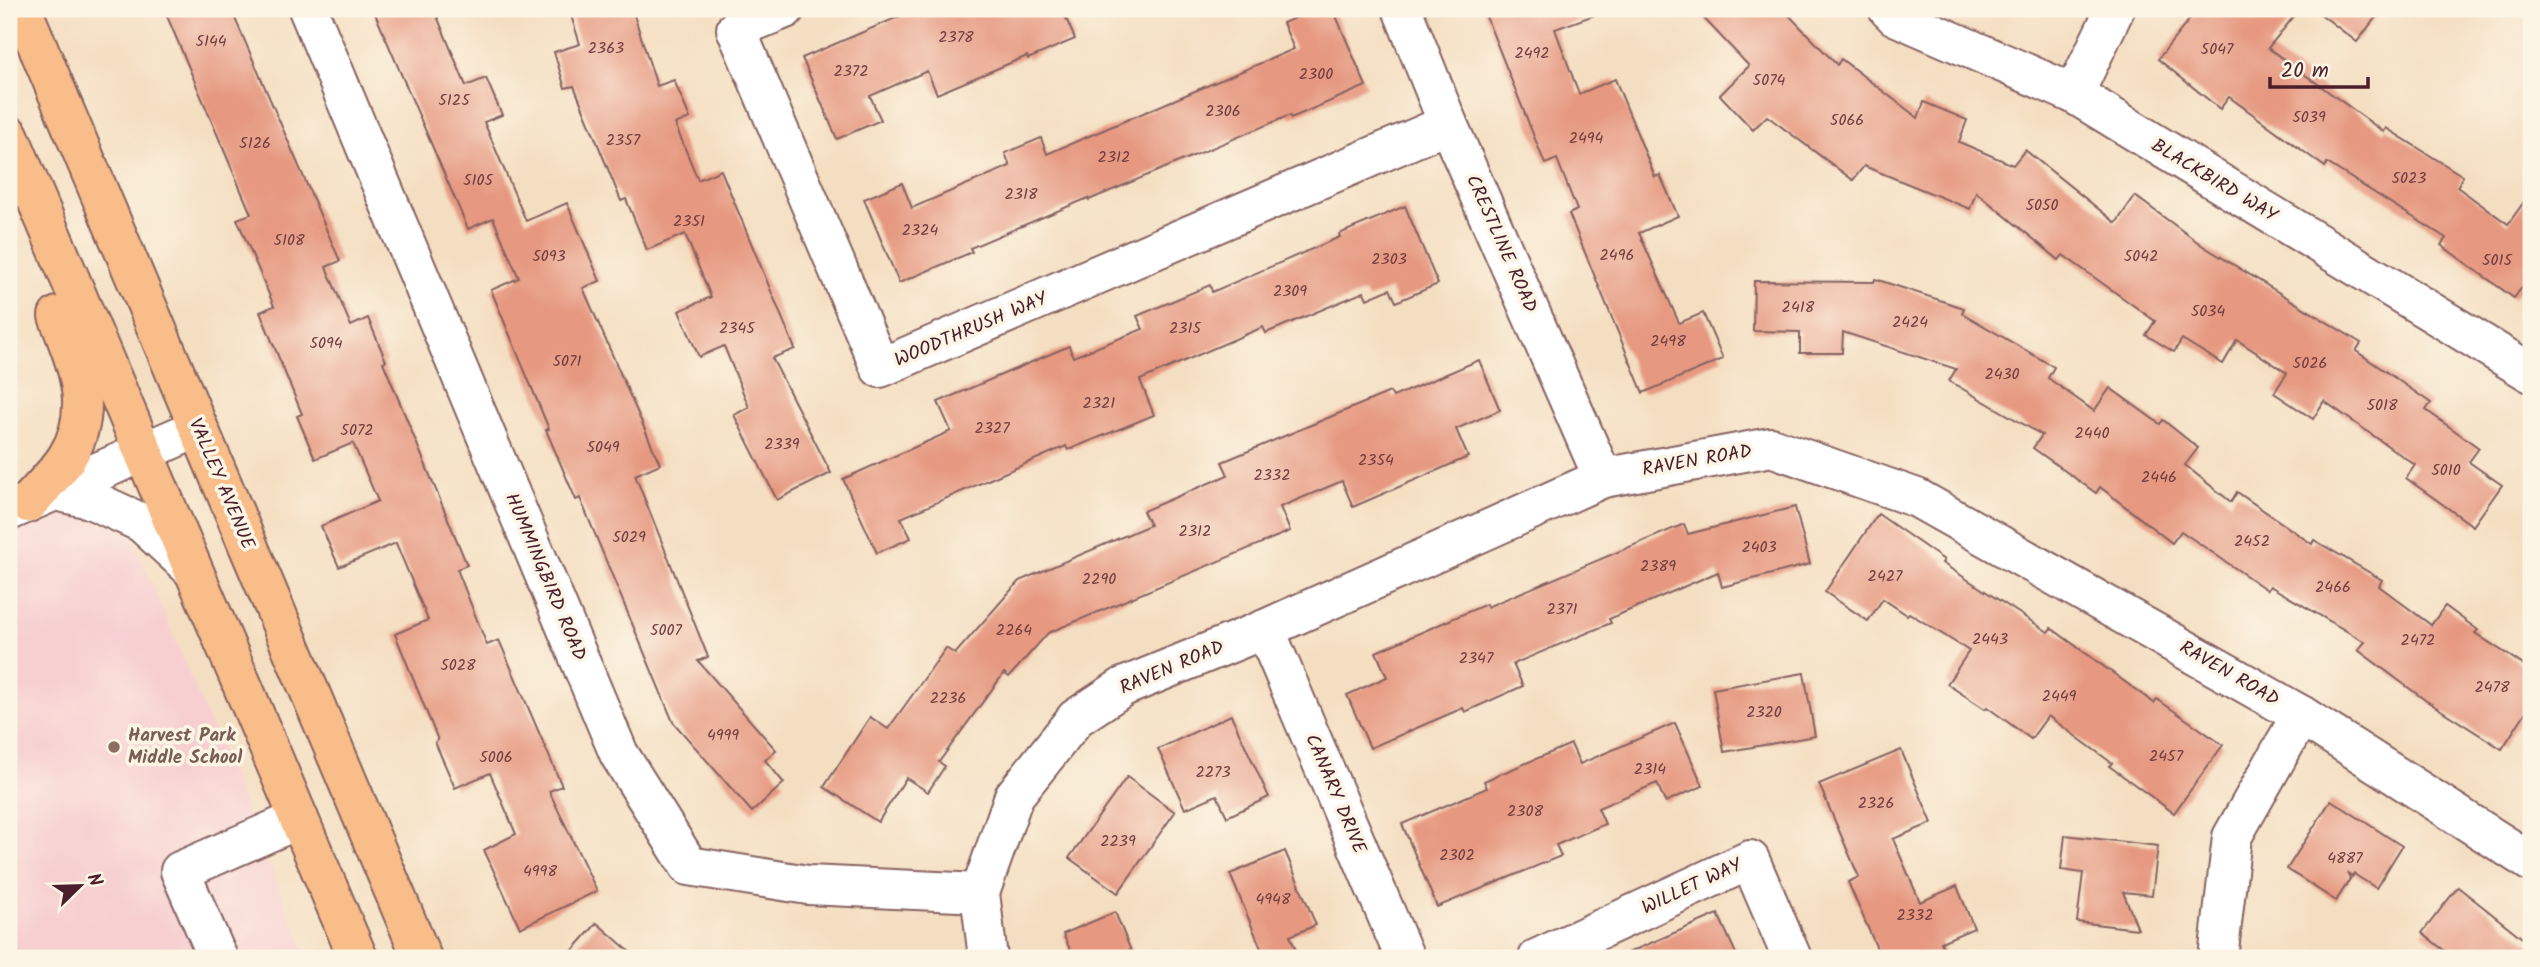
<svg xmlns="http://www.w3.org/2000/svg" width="2540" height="967" viewBox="0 0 2540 967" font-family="Kalam,sans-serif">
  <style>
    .built { fill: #f7cfd1 }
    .building { fill: #e69880 }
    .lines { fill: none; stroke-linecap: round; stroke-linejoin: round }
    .minor-casing { stroke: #866260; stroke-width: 42 }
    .major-casing { stroke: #866260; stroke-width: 42 }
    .minor { stroke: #fff; stroke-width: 38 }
    .major { stroke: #f8bd89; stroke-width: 38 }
    .education-dot { fill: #8d6e63; stroke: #fcf5e5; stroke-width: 2.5 }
    .labels { text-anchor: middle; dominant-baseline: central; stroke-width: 7; stroke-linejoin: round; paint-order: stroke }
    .number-label { font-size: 16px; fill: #713d40 }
    .street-label { font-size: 19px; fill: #4a1f2b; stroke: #fcf5e5 }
    .education-label { font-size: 19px; font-weight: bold; fill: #785e54; stroke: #fcf5e5; text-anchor: start }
  </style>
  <rect width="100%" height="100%" fill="#fcf5e5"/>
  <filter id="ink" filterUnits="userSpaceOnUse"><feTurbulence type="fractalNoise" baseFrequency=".0143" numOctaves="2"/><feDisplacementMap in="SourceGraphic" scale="14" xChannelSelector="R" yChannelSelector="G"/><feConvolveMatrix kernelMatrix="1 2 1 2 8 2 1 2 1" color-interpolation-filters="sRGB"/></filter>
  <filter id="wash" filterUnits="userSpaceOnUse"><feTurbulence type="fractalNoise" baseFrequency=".00686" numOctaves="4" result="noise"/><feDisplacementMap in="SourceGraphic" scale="28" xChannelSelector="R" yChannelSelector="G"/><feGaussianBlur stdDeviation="1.57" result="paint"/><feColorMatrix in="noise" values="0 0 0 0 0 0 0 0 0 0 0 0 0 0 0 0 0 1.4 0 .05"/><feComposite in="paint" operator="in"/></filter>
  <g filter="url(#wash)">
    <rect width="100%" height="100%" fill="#f4dec1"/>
    <polygon class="built" points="72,507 131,535 308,958 9,958 9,529"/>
    <g id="blocks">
      <g class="building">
        <polygon points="164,9 231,9 340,261 326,267 351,326 368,318 386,361 383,362 467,565 457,569 487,645 499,640 562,786 549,791 597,891 520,928 484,850 516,834 490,773 455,788 435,742 438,740 395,634 428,620 396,543 339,567 321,526 378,501 353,443 315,459 297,416 302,414 260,312 274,306 237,219 251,214"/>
        <polygon points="373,9 434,9 466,86 486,78 502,115 484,122 526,221 567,203 600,281 583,288 660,464 635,475 708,657 698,661 776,750 765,760 784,783 752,812 673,722 580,498 576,500 546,430 549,429 491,290 519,278 493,218 468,229"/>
        <polygon points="569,9 632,9 657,86 674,80 690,118 675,124 698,180 721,170 795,349 772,358 831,473 777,500 734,415 749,407 724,346 699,357 679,311 711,297 685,234 647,250 626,199 621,201 574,86 565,88 554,52 580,44"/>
        <polygon points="901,9 1062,9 1075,39 1028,59 1027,56 937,94 927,71 870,96 881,120 837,139 802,58 903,15"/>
        <polygon points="1316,9 1333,9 1366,86 1291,118 1290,115 1089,200 1088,198 970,248 972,252 899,283 864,199 902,183 912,208 1010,166 1005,153 1041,138 1047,154 1294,49 1283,23"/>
        <polygon points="1483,9 1602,9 1603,12 1555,29 1579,94 1615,79 1655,177 1660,175 1678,216 1639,233 1679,323 1703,313 1723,359 1643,393 1569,214 1577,210 1557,159 1545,164"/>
        <polygon points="1695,9 1783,9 1837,65 1841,59 1918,118 1924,102 1967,120 1959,142 2013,165 2025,150 2116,223 2135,196 2203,246 2361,343 2356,351 2431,403 2426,410 2479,448 2469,462 2502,485 2473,526 2406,478 2415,465 2324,401 2313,419 2274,393 2287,373 2237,340 2223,364 2182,339 2174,352 2146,335 2155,321 2063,255 2059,260 1976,192 1970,209 1864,166 1853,180 1767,116 1753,130 1720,95 1749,66"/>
        <polygon points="2198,9 2300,9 2268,48 2384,132 2386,128 2463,176 2457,187 2508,224 2531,192 2531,275 2514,298 2441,245 2446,238 2327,163 2325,167 2229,97 2220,109 2158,59"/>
        <polygon points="2314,9 2382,9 2357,42"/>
        <polygon points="1405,206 1438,284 1396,302 1390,289 1367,299 1364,292 1266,333 1263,327 1140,380 1154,415 1068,450 1066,446 901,518 911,538 877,553 843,479 951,431 938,402 1069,346 1073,357 1143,329 1137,316 1210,285 1212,292 1340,237 1339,234"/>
        <polygon points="1875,279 1964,308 1962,313 2054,367 2048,378 2094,411 2110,388 2160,424 2163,420 2198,448 2185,465 2231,502 2237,492 2312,544 2314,540 2382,580 2379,586 2431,625 2445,606 2478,630 2475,633 2531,670 2531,704 2502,749 2425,700 2358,650 2365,642 2270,586 2267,590 2181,531 2172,543 2100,487 2096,493 2033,448 2042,435 1949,381 1956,369 1843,332 1842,353 1800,353 1800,332 1753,331 1754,281 1874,282"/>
        <polygon points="1479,360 1500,410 1456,429 1468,457 1353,507 1342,481 1280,507 1290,531 1048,633 1009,677 1004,673 939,762 945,766 928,792 906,778 878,822 824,787 870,717 888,729 946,648 955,654 1019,581 1150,525 1143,511 1228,475 1222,462 1390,392 1393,397"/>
        <polygon points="1795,507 1810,564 1722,587 1718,572 1609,619 1611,623 1513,664 1523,686 1465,712 1463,708 1370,748 1347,695 1387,677 1376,652 1486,604 1487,607 1684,524 1688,534"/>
        <polygon points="1878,514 1944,560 1942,563 2048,632 2051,628 2154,703 2157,699 2223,745 2174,813 2109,766 2112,763 2048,716 2031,739 1987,707 1985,709 1947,684 1969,651 1909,613 1907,615 1883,599 1868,621 1825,592"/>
        <polygon points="1804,673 1815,736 1724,752 1713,689"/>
        <polygon points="1231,715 1269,797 1227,817 1217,795 1185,809 1158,749"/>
        <polygon points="1675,723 1703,786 1665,802 1657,783 1598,808 1605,824 1556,845 1561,856 1437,907 1402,824 1487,788 1484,781 1571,744 1580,764"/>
        <polygon points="1901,750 1932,823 1893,839 1920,902 1957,886 1974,928 1941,942 1947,958 1881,958 1848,882 1859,877 1819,784"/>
        <polygon points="1127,777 1175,812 1118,893 1069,858"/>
        <polygon points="2331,800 2402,846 2376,888 2354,874 2352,877 2347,873 2350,879 2336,901 2287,869"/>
        <polygon points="2065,835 2158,846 2152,895 2123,892 2138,929 2077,922 2083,873 2061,870"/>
        <polygon points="1285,851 1316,925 1290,936 1299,958 1265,958 1230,874"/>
        <polygon points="2458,887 2531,945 2531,958 2454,958 2422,933"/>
        <polygon points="1115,912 1134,958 1074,958 1063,934"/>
        <polygon points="1718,914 1738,958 1616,958"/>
        <polygon points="597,923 637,958 566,958"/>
      </g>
    </g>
  </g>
  <g filter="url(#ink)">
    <use href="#blocks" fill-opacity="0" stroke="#866260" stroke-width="2"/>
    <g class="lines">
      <g class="minor-casing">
        <g id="minor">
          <polyline points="308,9 619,754 689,866 808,885 980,893"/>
          <polyline points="785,9 736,29 880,368 1448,124"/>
          <polyline points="1402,9 1448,124 1603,478"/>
          <polyline points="1888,9 1895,16 2074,94 2531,373"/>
          <polyline points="2074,94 2115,9"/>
          <polyline points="55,491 90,499 142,523 192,569"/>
          <polyline points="9,511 198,428"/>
          <polyline points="1265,629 1405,958"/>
          <polyline points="218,958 180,871 299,819"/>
          <polyline points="988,958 980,893 1014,796 1076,718 1123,687 1265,629 1603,478 1771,447 1917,498 2301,715 2531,862"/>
          <polyline points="1538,958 1750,860 1792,958"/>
          <polyline points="2218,958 2232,837 2301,715"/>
        </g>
      </g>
      <g class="major-casing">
        <g id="major">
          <polyline points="22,9 422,958"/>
          <polyline points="9,135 358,958"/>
          <path d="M28,503C41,488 57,473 67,457C97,408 76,364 58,316"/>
        </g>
      </g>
      <use href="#minor" class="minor"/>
      <use href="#major" class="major"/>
    </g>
  </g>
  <circle class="education-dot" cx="114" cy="747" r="7"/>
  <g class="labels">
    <g class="number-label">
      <text x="956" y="37">2378</text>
      <text x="211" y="41">5144</text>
      <text x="606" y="48">2363</text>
      <text x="2217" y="49">5047</text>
      <text x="1532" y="53">2492</text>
      <text x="851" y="71">2372</text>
      <text x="1316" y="74">2300</text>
      <text x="1769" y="80">5074</text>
      <text x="454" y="100">5125</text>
      <text x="1223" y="111">2306</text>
      <text x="2309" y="117">5039</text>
      <text x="1847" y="120">5066</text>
      <text x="1586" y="138">2494</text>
      <text x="623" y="140">2357</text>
      <text x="255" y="143">5126</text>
      <text x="1114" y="157">2312</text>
      <text x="2409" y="178">5023</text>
      <text x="478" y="180">5105</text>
      <text x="1021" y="194">2318</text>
      <text x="2042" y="205">5050</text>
      <text x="689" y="221">2351</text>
      <text x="920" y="230">2324</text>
      <text x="289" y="240">5108</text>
      <text x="1617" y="255">2496</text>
      <text x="549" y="256">5093</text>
      <text x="2141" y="256">5042</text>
      <text x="1389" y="259">2303</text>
      <text x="2497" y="260">5015</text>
      <text x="1290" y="291">2309</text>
      <text x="1798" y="307">2418</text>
      <text x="2208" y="311">5034</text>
      <text x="1910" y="322">2424</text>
      <text x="737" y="328">2345</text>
      <text x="1185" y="328">2315</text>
      <text x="1668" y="341">2498</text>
      <text x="326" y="343">5094</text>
      <text x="567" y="361">5071</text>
      <text x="2310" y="363">5026</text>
      <text x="2002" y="374">2430</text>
      <text x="1099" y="403">2321</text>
      <text x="2382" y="405">5018</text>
      <text x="992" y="428">2327</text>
      <text x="357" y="430">5072</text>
      <text x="2092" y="433">2440</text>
      <text x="782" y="444">2339</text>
      <text x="603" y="447">5049</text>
      <text x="1376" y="460">2354</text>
      <text x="2446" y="470">5010</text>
      <text x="1272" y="475">2332</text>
      <text x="2159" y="477">2446</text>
      <text x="1195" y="531">2312</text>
      <text x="629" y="537">5029</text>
      <text x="2252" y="541">2452</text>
      <text x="1759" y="547">2403</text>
      <text x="1658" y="566">2389</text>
      <text x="1885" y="576">2427</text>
      <text x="1099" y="579">2290</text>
      <text x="2333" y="587">2466</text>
      <text x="1562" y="609">2371</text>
      <text x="666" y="630">5007</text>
      <text x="1014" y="630">2264</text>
      <text x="1990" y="639">2443</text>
      <text x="2418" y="640">2472</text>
      <text x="1476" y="658">2347</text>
      <text x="458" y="665">5028</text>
      <text x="2492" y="687">2478</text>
      <text x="2059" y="696">2449</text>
      <text x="948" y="698">2236</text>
      <text x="1764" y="712">2320</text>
      <text x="723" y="735">4999</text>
      <text x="2166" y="756">2457</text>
      <text x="496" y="757">5006</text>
      <text x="1650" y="769">2314</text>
      <text x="1213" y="772">2273</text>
      <text x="1876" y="803">2326</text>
      <text x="1525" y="811">2308</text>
      <text x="1118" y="841">2239</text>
      <text x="1457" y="855">2302</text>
      <text x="2345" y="858">4887</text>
      <text x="540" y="871">4998</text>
      <text x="1273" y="899">4948</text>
      <text x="1915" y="915">2332</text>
    </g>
    <g class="street-label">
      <text transform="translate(2214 181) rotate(31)">BLACKBIRD WAY</text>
      <text transform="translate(1501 244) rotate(66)">CRESTLINE ROAD</text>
      <text transform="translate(971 330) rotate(-23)">WOODTHRUSH WAY</text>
      <text transform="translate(1697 461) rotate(-10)">RAVEN ROAD</text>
      <text transform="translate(221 484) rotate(67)">VALLEY AVENUE</text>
      <text transform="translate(545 577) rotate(67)">HUMMINGBIRD ROAD</text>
      <text transform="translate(1172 668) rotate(-23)">RAVEN ROAD</text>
      <text transform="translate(2229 674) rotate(30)">RAVEN ROAD</text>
      <text transform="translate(1335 794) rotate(67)">CANARY DRIVE</text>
      <text transform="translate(1692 887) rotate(-25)">WILLET WAY</text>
    </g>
    <g class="education-label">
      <text x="128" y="736">Harvest Park<tspan x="128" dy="22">Middle School</tspan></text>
    </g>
  </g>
  <rect width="2540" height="967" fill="none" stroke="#fcf5e5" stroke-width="35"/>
  <g transform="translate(80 886) rotate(67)" stroke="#fcf5e5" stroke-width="5" paint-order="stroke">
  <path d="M0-5L12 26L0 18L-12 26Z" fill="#4a1f2b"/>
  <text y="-10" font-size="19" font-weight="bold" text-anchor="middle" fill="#4a1f2b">N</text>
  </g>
  <path d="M2270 77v10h98v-10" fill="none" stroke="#4a1f2b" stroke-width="3.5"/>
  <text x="2281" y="77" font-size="21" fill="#4a1f2b" stroke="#fcf5e5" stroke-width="5" paint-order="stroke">20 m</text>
</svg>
